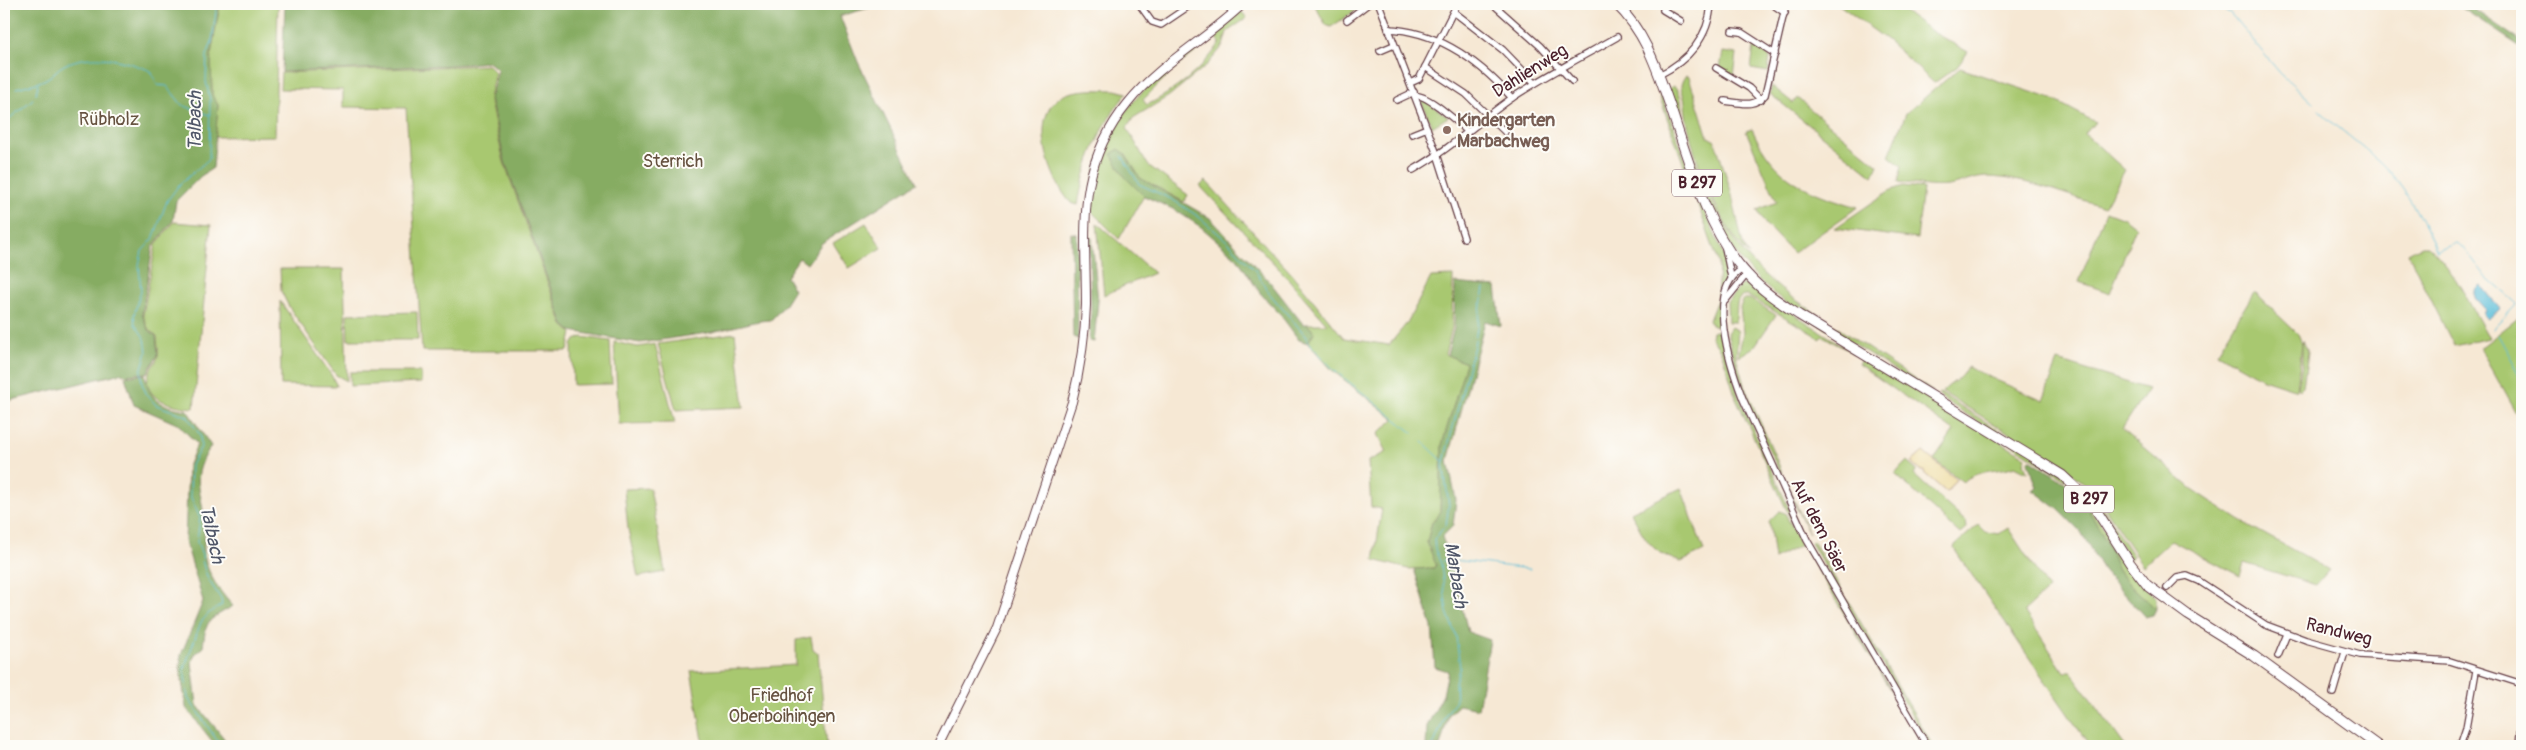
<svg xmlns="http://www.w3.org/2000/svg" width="2526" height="750" viewBox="0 0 2526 750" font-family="Pangolin,sans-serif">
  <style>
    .green { fill: #a8c870; stroke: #79744e; fill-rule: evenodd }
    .forest { fill: #86ac62; stroke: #686646 }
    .sand { fill: #eeda9e; stroke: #9c7c64 }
    .water { fill: #5abdd8; stroke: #526e82 }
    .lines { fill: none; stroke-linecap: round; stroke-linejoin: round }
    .stream { stroke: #5abdd8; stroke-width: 1 }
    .street-casing { stroke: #643d44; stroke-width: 8 }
    .secondary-casing { stroke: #643d44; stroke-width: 10 }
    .primary-casing { stroke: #643d44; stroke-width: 11 }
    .street { stroke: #fff; stroke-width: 5.5 }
    .secondary { stroke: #fff; stroke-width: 8 }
    .primary { stroke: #fff; stroke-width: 9 }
    .education-dot { fill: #8d6e63; stroke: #fdfcf7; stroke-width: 2 }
    .labels { text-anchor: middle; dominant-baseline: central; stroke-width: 4; stroke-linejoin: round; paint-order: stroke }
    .shield { fill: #fdfcf7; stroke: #806168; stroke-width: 1 }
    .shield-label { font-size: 16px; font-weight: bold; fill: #4a1f2b }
    .street-label { font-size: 18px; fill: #4a1f2b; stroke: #fdfcf7 }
    .park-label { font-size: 18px; fill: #665240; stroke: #fdfcf7 }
    .education-label { font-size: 18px; font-weight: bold; fill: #785e54; stroke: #fdfcf7; text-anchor: start }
    .water-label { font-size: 19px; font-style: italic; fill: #505668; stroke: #fdfcf7 }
  </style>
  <rect width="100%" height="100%" fill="#fdfcf7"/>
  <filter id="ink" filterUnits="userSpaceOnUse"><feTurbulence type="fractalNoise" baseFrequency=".02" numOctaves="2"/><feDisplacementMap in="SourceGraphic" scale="10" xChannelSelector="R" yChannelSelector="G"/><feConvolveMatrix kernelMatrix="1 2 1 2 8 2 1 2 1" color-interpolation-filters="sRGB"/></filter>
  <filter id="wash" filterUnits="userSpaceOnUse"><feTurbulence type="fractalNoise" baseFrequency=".0096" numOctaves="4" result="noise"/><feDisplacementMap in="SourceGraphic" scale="20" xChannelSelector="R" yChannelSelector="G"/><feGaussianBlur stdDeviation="1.12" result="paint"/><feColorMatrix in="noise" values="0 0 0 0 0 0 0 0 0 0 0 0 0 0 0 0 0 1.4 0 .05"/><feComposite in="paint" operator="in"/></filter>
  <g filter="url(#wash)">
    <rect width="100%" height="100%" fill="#f6e8d4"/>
    <g class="green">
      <polygon points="220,4 278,4 275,136 215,137 218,105 212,95 211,54"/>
      <polygon points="1314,4 1365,4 1331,27 1326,25"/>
      <polygon points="1838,4 1894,4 1933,32 1968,52 1957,67 1934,83 1887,40"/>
      <path d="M1241,11L1247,18L1227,32L1223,46L1208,64L1169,96L1133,118L1127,128L1148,165L1188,195L1184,202L1140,178L1125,154L1124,176L1144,196L1119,239L1089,209C1092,194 1093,176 1098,161C1122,92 1187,55 1241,11ZM1215,37L1220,43C1202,70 1175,91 1147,105L1143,100L1176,67Z"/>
      <polygon points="1754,46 1770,57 1768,72 1751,69"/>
      <polygon points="1723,52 1737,54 1734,76 1720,68"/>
      <polygon points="488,65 495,72 489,98 504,162 563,325 572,333 568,351 422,351 406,108 343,107 343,90 280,89 281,73"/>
      <path d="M1960,68L2052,99L2095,122L2085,134L2125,170L2104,207C2070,196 2025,178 1989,177C1972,177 1963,184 1948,186C1932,188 1914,184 1898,182L1902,166L1889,156L1906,113Z"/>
      <path d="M1686,75L1689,77L1708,137L1715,141L1731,191L1743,245L1749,255C1718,225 1687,145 1685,104C1684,89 1676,89 1686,75Z"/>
      <path d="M1673,86C1686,94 1679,113 1683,125C1685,135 1689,145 1693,154C1714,213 1738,258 1790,296L1933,392C1910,383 1874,356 1852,343C1821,324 1787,307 1761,282C1708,232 1690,155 1668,89Z"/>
      <polygon points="1772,86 1793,103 1797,98 1878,165 1873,176 1770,94"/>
      <path d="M1115,90L1127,93C1100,126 1085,163 1078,205L1071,203C1050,181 1027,115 1062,96C1077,88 1098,90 1115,90Z"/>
      <polygon points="1660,91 1705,212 1725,258 1728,274 1722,293 1720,323 1716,326 1711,325 1709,320 1717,300 1719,264 1660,98"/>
      <polygon points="1423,99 1448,117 1432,127 1421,101"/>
      <path d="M1752,129C1775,180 1807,192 1858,207L1793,253L1766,225L1757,210L1777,202L1746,131Z"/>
      <polygon points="1206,181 1290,272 1344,338 1389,345 1407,323 1431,277 1453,276 1452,328 1445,354 1466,363 1442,445 1440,513 1432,522 1427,542 1436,564 1434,568 1408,569 1374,560 1382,509 1371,507 1368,461 1387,452 1378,434 1394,419 1333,371 1308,343 1314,332 1307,324 1327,324 1284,274 1200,186"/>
      <polygon points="1903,186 1923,188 1917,239 1835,228 1889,191"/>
      <polygon points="2106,211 2124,218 2136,227 2110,293 2079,282"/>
      <path d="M174,222L211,225L194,408C177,407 139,400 149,373C151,367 157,362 158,356C159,350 157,342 157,336L148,328L143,315L156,244Z"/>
      <polygon points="866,223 882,248 849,268 833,243"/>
      <polygon points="1097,223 1154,273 1104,295"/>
      <path d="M2421,246H2428C2455,269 2471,308 2489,338L2454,346L2408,253Z"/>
      <polygon points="280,269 344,269 347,381 336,375 289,307 281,291"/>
      <path d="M1742,284L1756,289L1858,356L1823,336L1819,339L1814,334L1748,296C1732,295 1739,312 1735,322H1728L1727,302Z"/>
      <polygon points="2254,292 2298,334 2302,343 2303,340 2308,353 2303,387 2300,390 2298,388 2302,365 2302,343 2297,390 2263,379 2217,353"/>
      <polygon points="1744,299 1750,299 1776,315 1754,347 1738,357 1743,333 1740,307"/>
      <polygon points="280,301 330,373 337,386 281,385"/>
      <polygon points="417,312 418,340 348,340 347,314"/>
      <polygon points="2522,315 2522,424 2480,348"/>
      <polygon points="1731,327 1738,331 1736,357 1744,385 1809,534 1745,399 1727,333"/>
      <polygon points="1718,330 1722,333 1739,397 1801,535 1798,535 1736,398 1722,353 1711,337 1712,332"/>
      <polygon points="735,333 744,407 676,410 658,344"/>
      <polygon points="582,337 610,341 612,384 573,385 572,345 575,340"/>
      <polygon points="614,342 638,347 655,344 675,423 619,424"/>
      <path d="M1863,356L2026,457L2024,462L2027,472L2015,466C1998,472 1977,469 1963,482L1934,460L1954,431L1858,364Z"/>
      <path d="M2058,361L2148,389L2122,429L2191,488L2239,520L2329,570L2316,585L2244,563L2240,576L2171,540L2143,566L2103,505L2083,482L2061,465L1942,392C1951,382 1961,380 1967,367L2043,401Z"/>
      <polygon points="350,372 421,372 421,383 350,386"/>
      <polygon points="1940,393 2074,478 2099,503 2133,556 2130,559 2088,494 1940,397 1938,394"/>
      <polygon points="1907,461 1917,470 1914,475 1966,522 1967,528 1960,534 1895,474"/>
      <polygon points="650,488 665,572 638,577 628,529 624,489"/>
      <path d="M1681,488L1704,551L1681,562C1650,552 1645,539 1631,512Z"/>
      <path d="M2083,500C2110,531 2125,569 2156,598V609L2124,579L2117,569L2108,545Z"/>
      <polygon points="1779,511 1785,513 1801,545 1774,559 1769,521"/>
      <polygon points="1978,525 1985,532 1999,534 2008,528 2048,589 2024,611 2064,672 2071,672 2125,746 2090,746 1954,549 1955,545"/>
      <polygon points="1813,541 1933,746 1930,746 1811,543"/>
      <polygon points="1807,547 1808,548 1924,746 1805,549"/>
      <polygon points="811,637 813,649 818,653 827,746 704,746 691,671 796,665 796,640"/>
    </g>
    <g class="forest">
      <polygon points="4,4 220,4 211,54 212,95 218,105 213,168 201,176 176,201 173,221 153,246 142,314 148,329 156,336 158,355 147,373 125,375 122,373 4,402"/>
      <polygon points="285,4 883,4 840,16 858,62 917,183 822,243 807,264 799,258 786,277 794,290 784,306 771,320 759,321 708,333 640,343 571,331 564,325 505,162 490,98 498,70 489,62 455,65 282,72"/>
      <polygon points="2456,4 2466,4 2522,42 2522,48"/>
      <polygon points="1119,149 1125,154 1140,178 1210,218 1270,282 1303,324 1307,324 1314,332 1308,343 1299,340 1279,313 1260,293 1237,258 1201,227 1175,210 1144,196 1124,176 1111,154"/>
      <polygon points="1071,233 1077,234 1078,339 1073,337"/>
      <polygon points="1089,237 1092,238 1098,301 1094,342 1089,341 1091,312"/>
      <polygon points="1455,283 1496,287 1501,326 1485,321 1448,461 1456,500 1453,526 1442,537 1450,558 1468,632 1490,640 1478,709 1459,705 1449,714 1440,746 1426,746 1427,726 1443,695 1448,671 1435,667 1432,627 1414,569 1434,568 1436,565 1427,542 1432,522 1440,513 1442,445 1466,363 1447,355 1454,328"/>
      <path d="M145,374C149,401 161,406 187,410L211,446C190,479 201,485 204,519C205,529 204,539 204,550C205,571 219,591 233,606C208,621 206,618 203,648L195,654L192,662L197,705L223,737L228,746H216L186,708L180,668L181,655L203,601L185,540L188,467L197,444L179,425L134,405L125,377Z"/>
      <polygon points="2030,459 2066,483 2083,500 2108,545 2117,569 2124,579 2156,609 2153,615 2145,617 2103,570 2081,532 2058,509 2033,490 2037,487 2028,462"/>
    </g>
    <polygon class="sand" points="1923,452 1956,479 1948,491 1946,492 1924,473 1924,471 1921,471 1913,464 1913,461"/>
    <polygon class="water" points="2481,285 2500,309 2488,319 2483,315 2485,309 2475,298 2475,290"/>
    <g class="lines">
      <g class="stream">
        <polyline points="217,4 212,42 207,55 206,81 210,100 209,159 179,185 167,201 153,239 142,251 139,265 141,291 134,315 135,324 145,339 147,352 141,371 142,384 147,395 156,405 187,416 200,435 201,447 191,465 190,495 200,518 197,542 202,554 203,564 208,579 221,599 222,605 209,613 201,622 184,669 188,698 221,746"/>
        <polyline points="2212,4 2230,13 2280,73 2313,103"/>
        <path d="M16,88C27,85 39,84 49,77C54,74 58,68 64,65C92,51 124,60 151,71L157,85L167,86L182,105L209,115"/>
        <polyline points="36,94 38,84"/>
        <path d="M2319,110C2338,129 2361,144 2381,163C2406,187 2421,219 2437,251L2456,243L2464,248L2487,278L2515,302L2517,304L2493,329"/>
        <polyline points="4,123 33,99"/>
        <polyline points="1122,156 1139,184 1173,200 1199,217 1228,242 1255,270 1269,293 1307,337 1307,341 1334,370 1413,433"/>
        <polyline points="2498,335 2522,378"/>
        <polyline points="1423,442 1444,462"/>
        <polyline points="1442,561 1454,560 1530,569"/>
        <polyline points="1433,746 1446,714 1456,701 1455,682 1460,667 1456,636 1447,612 1441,564 1435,549 1434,539 1446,525 1449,504 1443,465 1474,346 1484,288"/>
      </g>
    </g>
  </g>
  <g filter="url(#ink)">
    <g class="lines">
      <g class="street-casing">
        <g id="street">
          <polyline points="1139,4 1152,22 1161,25 1192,4"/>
          <polyline points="1226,4 1233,13"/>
          <polyline points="1379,4 1438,157 1464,238"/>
          <polyline points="1493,4 1540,46 1572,81"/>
          <polyline points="1666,4 1663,10 1681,21"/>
          <polyline points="1772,4 1785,13"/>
          <polyline points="1454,12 1503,50 1535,83"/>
          <polyline points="1347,20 1368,4"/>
          <path d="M1388,29C1438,31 1480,62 1512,98"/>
          <polyline points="1732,31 1741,32 1775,54"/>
          <polyline points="1380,51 1394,45"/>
          <polyline points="1425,67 1466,94 1505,132"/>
          <polyline points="1716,68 1749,88 1761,100"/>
          <path d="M1659,75C1688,61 1709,37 1711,4"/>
          <polyline points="1410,83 1419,79 1457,4"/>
          <path d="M1415,96C1426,93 1459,123 1468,132"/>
          <polyline points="1397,100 1414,92"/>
          <path d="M1725,101C1741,103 1754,108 1765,95L1786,4"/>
          <polyline points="1412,134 1427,128"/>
          <path d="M1413,170C1449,150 1478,122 1512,98C1545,76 1582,57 1617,37"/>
          <polyline points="1725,248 1731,277"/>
          <path d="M1743,269C1704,289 1731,368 1743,399L1807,540L1927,746"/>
          <polyline points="1725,301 1747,274"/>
          <polyline points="2167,588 2177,578 2187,576 2199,581 2266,625 2306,640 2360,655 2450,661 2522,684"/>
          <polyline points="2278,656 2287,634"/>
          <polyline points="2333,693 2345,652"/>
          <polyline points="2460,746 2466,728 2476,671"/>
          <polyline points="2519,746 2522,711"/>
        </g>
      </g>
      <g class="secondary-casing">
        <path id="secondary" d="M938,746L997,628L1072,402C1080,370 1085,338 1086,305C1086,227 1075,168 1128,103C1160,63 1207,39 1243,4"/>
      </g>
      <g class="primary-casing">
        <path id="primary" d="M1616,4C1645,32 1656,66 1669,103C1688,159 1707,232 1748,275C1763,292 1781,303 1799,315L2062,475L2091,502L2130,563L2147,585L2188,615L2254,656L2378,746"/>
      </g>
      <use href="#street" class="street"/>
      <use href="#secondary" class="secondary"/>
      <use href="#primary" class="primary"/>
    </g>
  </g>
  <circle class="education-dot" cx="1447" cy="130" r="5"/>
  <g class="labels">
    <g class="shield">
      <rect x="1672" y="169.5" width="50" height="27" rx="4"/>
      <rect x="2064" y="485.5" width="50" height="27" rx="4"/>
    </g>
    <g class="shield-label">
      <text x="1697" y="183">B 297</text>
      <text x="2089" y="499">B 297</text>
    </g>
    <g class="street-label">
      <text transform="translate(1530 71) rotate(-32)">Dahlienweg</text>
      <text transform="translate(1819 526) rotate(63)">Auf dem Säer</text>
      <text transform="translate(2339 632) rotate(14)">Randweg</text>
    </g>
    <g class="park-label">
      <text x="109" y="119">Rübholz</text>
      <text x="673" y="161">Sterrich</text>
      <text x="782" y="695">Friedhof<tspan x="782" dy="21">Oberboihingen</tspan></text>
    </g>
    <g class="education-label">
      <text x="1457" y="120">Kindergarten<tspan x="1457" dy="21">Marbachweg</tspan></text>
    </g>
    <g class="water-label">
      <text transform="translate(195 121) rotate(-90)">Talbach</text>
      <text transform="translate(212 534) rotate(78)">Talbach</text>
      <text transform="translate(1456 575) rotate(81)">Marbach</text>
    </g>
  </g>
  <rect width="2526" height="750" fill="none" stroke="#fdfcf7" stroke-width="20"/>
</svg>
